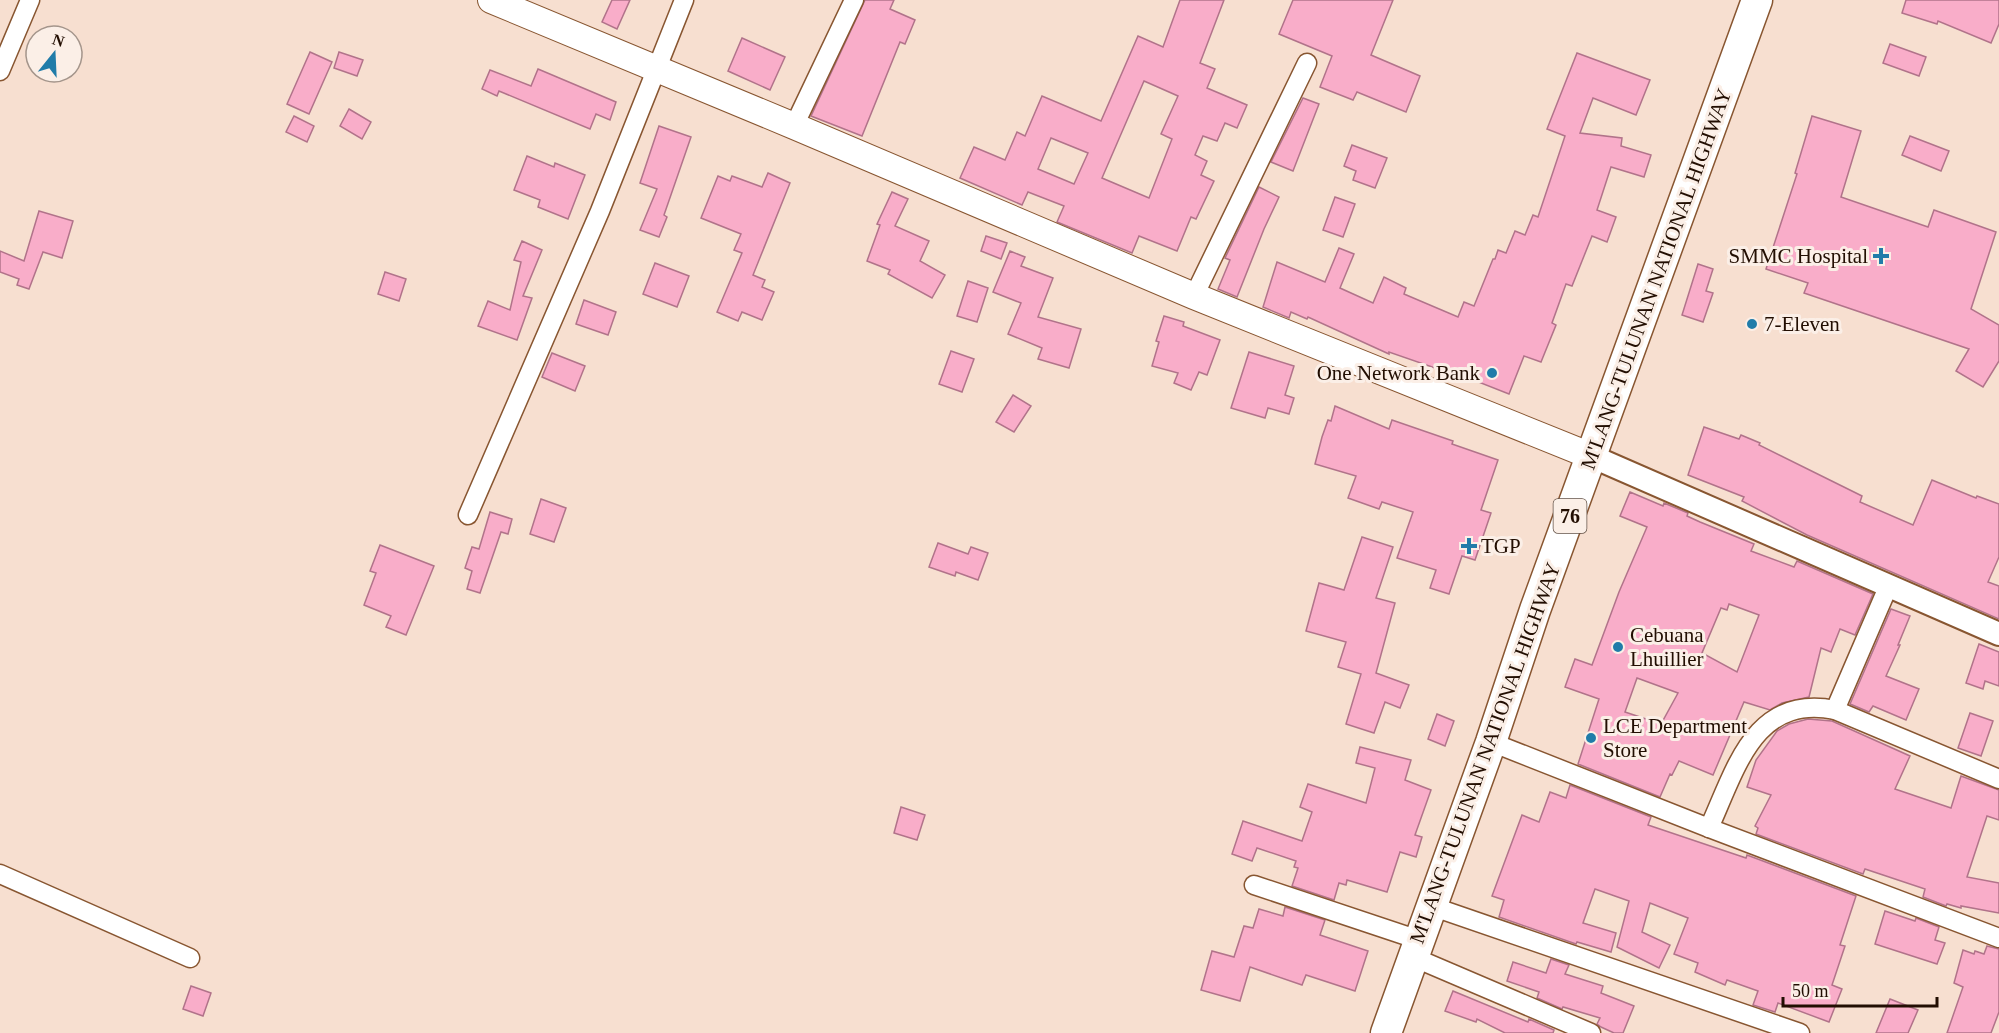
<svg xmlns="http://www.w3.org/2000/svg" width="1999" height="1033" viewBox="0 0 1999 1033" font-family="Georgia,serif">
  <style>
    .building { fill: #f9adc9; stroke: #b1738a; stroke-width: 1.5; fill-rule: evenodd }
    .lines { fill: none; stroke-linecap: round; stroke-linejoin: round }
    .minor-casing { stroke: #885631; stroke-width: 21 }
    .tertiary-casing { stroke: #885631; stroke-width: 26 }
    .secondary-casing { stroke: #885631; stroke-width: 28 }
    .trunk-casing { stroke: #885631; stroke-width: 33 }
    .minor { stroke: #fff; stroke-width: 18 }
    .tertiary { stroke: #fff; stroke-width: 22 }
    .secondary { stroke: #fff; stroke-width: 26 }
    .trunk { stroke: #fff; stroke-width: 30 }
    .poi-dot { fill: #207ca9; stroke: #fbefe7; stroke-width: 2 }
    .labels { text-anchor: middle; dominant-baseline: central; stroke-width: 6; stroke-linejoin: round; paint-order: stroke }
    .shield { fill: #fbefe7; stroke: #635247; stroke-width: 1.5 }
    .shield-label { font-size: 20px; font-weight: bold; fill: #220e02 }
    .poi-label { font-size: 21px; fill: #220e02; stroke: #fbefe7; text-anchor: start }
    .street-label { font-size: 21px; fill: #220e02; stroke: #fbefe7 }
  </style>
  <rect width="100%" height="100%" fill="#f7dfd0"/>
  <g class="building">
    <polygon points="612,0 630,0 617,29 602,22"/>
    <polygon points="865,0 894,0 890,9 915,20 905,44 900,42 862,136 811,116"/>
    <path d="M1180,0H1224L1200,63L1215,69L1207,88L1247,105L1237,128L1225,123L1217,141L1203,136L1195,155L1207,161L1201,175L1214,181L1196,219L1191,217L1177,251L1139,236L1132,253L1057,222L1064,206L1028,192L1022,205L960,178L974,147L1005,160L1017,132L1025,136L1042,96L1101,121L1138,36L1163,47ZM1144,81L1178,96L1161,134L1172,139L1149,198L1102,178ZM1051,138L1088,153L1074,184L1038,169Z"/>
    <polygon points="1293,0 1393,0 1371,55 1420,76 1406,112 1357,92 1353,100 1320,87 1332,56 1279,34"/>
    <polygon points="1906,0 1999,0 1999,24 1991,43 1938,21 1937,24 1902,13"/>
    <polygon points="742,38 785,57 770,90 728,71"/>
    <polygon points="1890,44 1926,57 1919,76 1883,63"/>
    <polygon points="310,52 332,62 309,114 287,104"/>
    <polygon points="339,52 363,60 357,76 334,68"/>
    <polygon points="1577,53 1650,80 1636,115 1593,98 1580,133 1622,138 1621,146 1651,155 1644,177 1611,167 1597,210 1616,217 1607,242 1592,236 1572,286 1566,284 1552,323 1556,325 1541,362 1524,356 1509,394 1461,375 1461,377 1389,352 1389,354 1308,317 1307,319 1291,312 1289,318 1263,307 1277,262 1325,282 1339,248 1354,254 1340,288 1373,303 1384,277 1406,288 1404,294 1458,317 1464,302 1474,306 1493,259 1495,259 1498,250 1506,253 1515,231 1525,235 1533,215 1538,217 1565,136 1547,129"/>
    <polygon points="538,69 616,102 610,120 596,114 590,129 499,91 497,96 482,89 490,70 531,86"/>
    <polygon points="1303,98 1319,104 1293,171 1271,162"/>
    <polygon points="349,109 371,122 362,139 340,126"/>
    <polygon points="294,116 314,126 307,142 286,132"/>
    <polygon points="1812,116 1861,131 1841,197 1928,227 1934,210 1996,232 1971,309 1999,325 1999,361 1983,387 1956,371 1969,349 1804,293 1808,283 1766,269 1797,174 1795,173"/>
    <polygon points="659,126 691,137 664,215 667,217 659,237 640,230 657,189 640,183"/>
    <polygon points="1910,136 1949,151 1941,171 1902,155"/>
    <polygon points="1352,145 1387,158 1375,188 1353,180 1356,171 1344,166"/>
    <polygon points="527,156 554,167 555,163 585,175 568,219 538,207 540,200 514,190"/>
    <polygon points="768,173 790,183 753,275 765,280 762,287 774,292 762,320 742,312 738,321 717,312 742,253 734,250 741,234 701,218 718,176 730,181 732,176 762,187"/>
    <polygon points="1259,187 1279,197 1264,229 1237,297 1218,289 1230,260 1225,258"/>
    <polygon points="892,192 908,199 895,226 929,241 920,261 945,275 932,298 888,274 890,270 867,261 880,225 877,224"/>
    <polygon points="1335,197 1355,204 1343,237 1323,230"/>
    <polygon points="39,211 73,221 62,258 43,252 29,289 17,285 19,279 0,272 0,251 24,261"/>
    <polygon points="986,236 1007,243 1001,259 981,251"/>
    <polygon points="522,241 542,250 523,296 532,298 517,340 478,326 488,301 510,310 521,262 514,260"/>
    <polygon points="1010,251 1025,257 1021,266 1053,278 1038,317 1081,329 1069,368 1038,359 1042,348 1008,334 1021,303 993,292"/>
    <polygon points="655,263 689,276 677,307 643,294"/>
    <polygon points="1698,264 1713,269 1706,291 1713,293 1703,322 1682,315"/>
    <polygon points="385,272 406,279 399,301 378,294"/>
    <polygon points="968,281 988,288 977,322 957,316"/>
    <polygon points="584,300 616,312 608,335 576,324"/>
    <polygon points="1164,316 1184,322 1183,326 1220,340 1207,375 1199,372 1191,390 1174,383 1178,373 1152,366 1159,342 1156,341"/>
    <polygon points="951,351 974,359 962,392 939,384"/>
    <polygon points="1249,352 1294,366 1285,395 1294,398 1289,414 1268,408 1265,418 1231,408"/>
    <polygon points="552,353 585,366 575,391 542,377"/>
    <polygon points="1013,395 1031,406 1014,432 996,422"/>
    <polygon points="1335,406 1389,429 1392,420 1453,441 1452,444 1498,460 1481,510 1491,513 1475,560 1462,556 1449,594 1430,588 1436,570 1397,558 1413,512 1382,502 1379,509 1348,498 1356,476 1315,464 1322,437 1328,420 1331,421"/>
    <polygon points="1704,427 1739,439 1741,435 1760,443 1759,445 1862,496 1860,502 1913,525 1932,480 1976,498 1977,496 1999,504 1999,557 1988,582 1999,586 1999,619 1807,535 1742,501 1744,497 1688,475"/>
    <path d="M1630,492L1663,506L1664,503L1688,513L1687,516L1700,522L1754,544L1751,551L1794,567L1797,561L1873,594L1855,635L1840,629L1831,652L1821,648L1809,697L1782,703L1770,710L1744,702L1713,775L1679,761L1672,775L1670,774L1660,797L1578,764L1599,699L1565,687L1575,659L1592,665L1619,592L1647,527L1620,516ZM1729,604L1759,615L1737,672L1702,653L1721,608L1727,610ZM1637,678L1678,693L1661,724L1625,712Z"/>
    <polygon points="541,499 566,508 554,542 530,534"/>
    <polygon points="490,512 512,519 508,534 501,532 480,593 467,589 472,571 465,568 472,547 479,549"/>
    <polygon points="1362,537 1393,547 1376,598 1395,603 1376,673 1409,685 1400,708 1385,702 1374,733 1346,724 1361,674 1338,667 1346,642 1306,631 1319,583 1344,590"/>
    <polygon points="938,543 968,554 971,547 988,553 978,580 956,572 955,576 929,567"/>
    <polygon points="380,545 434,566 406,635 386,627 391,616 364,605 376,573 370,571"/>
    <polygon points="1891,609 1910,616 1898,645 1900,645 1886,676 1919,689 1906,720 1873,706 1869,712 1850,704"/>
    <polygon points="1979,644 1999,652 1999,686 1985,681 1983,689 1966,683"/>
    <polygon points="1970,713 1993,721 1981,756 1958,748"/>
    <polygon points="1437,714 1454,721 1445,746 1428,739"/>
    <polygon points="1808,719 1832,721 1910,756 1895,789 1951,808 1961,776 1999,790 1999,820 1987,816 1967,877 1999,883 1999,913 1961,906 1961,908 1947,904 1946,906 1923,897 1925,889 1865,869 1863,874 1756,834 1758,828 1755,826 1771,795 1747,787 1756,760 1777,731 1789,724"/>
    <polygon points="1360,747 1411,760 1405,780 1431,790 1415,835 1422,837 1416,857 1400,852 1387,892 1347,880 1346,885 1339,883 1334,900 1292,886 1298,868 1294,867 1296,861 1257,848 1252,861 1232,854 1243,821 1302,841 1312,812 1300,807 1308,784 1366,803 1375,768 1356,763"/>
    <polygon points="1570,785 1651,817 1648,825 1746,858 1747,855 1856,896 1840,945 1845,946 1832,985 1842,989 1829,1022 1778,1003 1775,1012 1753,1005 1758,991 1727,980 1725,985 1695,972 1698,963 1674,954 1688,918 1650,903 1642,932 1670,945 1659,968 1617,947 1629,901 1595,889 1583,923 1616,933 1611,952 1577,942 1576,944 1499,917 1504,900 1492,896 1522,815 1539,822 1550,792 1566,798"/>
    <polygon points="901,807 925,815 917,840 894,833"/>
    <polygon points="1285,907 1325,920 1320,935 1368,951 1355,991 1306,975 1302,985 1250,967 1240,1001 1201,990 1212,951 1234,957 1244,926 1253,928 1259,909 1283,916"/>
    <polygon points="1885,911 1915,921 1916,918 1939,927 1935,940 1945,943 1937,964 1875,944"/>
    <polygon points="1987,946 1999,949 1999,1012 1991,1033 1947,1033 1963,987 1954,983 1963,950 1974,954 1975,951 1984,954"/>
    <polygon points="1551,959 1569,965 1565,974 1603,986 1601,993 1634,1006 1623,1033 1614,1033 1601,1027 1597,1024 1600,1018 1563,1007 1562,1009 1537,998 1539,992 1507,981 1513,962 1546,973"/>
    <polygon points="191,986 211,993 203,1016 183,1009"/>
    <polygon points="1453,991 1528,1022 1529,1019 1554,1030 1553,1033 1505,1033 1477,1019 1476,1022 1445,1011"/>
    <polygon points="1890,999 1918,1010 1908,1033 1876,1033"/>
  </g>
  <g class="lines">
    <g class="minor-casing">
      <g id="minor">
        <polyline points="0,71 30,0"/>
        <polyline points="794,126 854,0"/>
        <polyline points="1194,296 1307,63"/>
        <polyline points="468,515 600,211 684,0"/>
        <polyline points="1835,710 1888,587"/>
        <polyline points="1491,742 1709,828 1999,938"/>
        <path d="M1709,828C1736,769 1754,694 1835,710L1999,779"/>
        <polyline points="0,874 190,958"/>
        <polyline points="1254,885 1419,940"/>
        <polyline points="1431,906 1800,1033"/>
        <polyline points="1413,957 1591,1033"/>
      </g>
    </g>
    <g class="tertiary-casing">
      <polyline id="tertiary" points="1591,456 1999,634"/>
    </g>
    <g class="secondary-casing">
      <polyline id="secondary" points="491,0 794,126 1194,296 1591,456"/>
    </g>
    <g class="trunk-casing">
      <polyline id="trunk" points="1386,1033 1491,742 1535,610 1757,0"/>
    </g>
    <use href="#minor" class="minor"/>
    <use href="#tertiary" class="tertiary"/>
    <use href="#secondary" class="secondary"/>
    <use href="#trunk" class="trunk"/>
  </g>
  <g class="poi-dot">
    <path d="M1878 247h6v6h6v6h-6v6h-6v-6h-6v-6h6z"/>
    <circle cx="1752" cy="324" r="6"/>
    <circle cx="1492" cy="373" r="6"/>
    <path d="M1466 537h6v6h6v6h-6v6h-6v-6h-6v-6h6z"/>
    <circle cx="1618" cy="647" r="6"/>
    <circle cx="1591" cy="738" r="6"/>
  </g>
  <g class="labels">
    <rect class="shield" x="1553.5" y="499" width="33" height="34" rx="4.5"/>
    <g class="shield-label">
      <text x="1570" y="516">76</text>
    </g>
    <g class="poi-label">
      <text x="1868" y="256" text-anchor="end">SMMC Hospital</text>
      <text x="1764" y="324">7-Eleven</text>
      <text x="1480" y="373" text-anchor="end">One Network Bank</text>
      <text x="1481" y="546">TGP</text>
      <text x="1630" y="635">Cebuana<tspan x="1630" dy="24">Lhuillier</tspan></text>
      <text x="1603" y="726">LCE Department<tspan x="1603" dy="24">Store</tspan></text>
    </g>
    <g class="street-label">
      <text transform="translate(1656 279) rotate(-70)">M'LANG-TULUNAN NATIONAL HIGHWAY</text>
      <text transform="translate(1485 753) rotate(-70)">M'LANG-TULUNAN NATIONAL HIGHWAY</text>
    </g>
  </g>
  <g transform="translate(54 54) rotate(18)"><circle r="28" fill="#fbefe7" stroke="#a4958b" stroke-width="1.5"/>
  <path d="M0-4.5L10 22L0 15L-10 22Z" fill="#207ca9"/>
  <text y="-9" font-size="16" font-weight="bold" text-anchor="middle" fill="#220e02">N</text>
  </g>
  <path d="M1783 997v9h154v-9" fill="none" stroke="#220e02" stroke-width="3"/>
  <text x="1792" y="997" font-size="18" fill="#220e02" stroke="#fbefe7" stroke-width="4.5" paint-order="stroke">50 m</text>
</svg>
